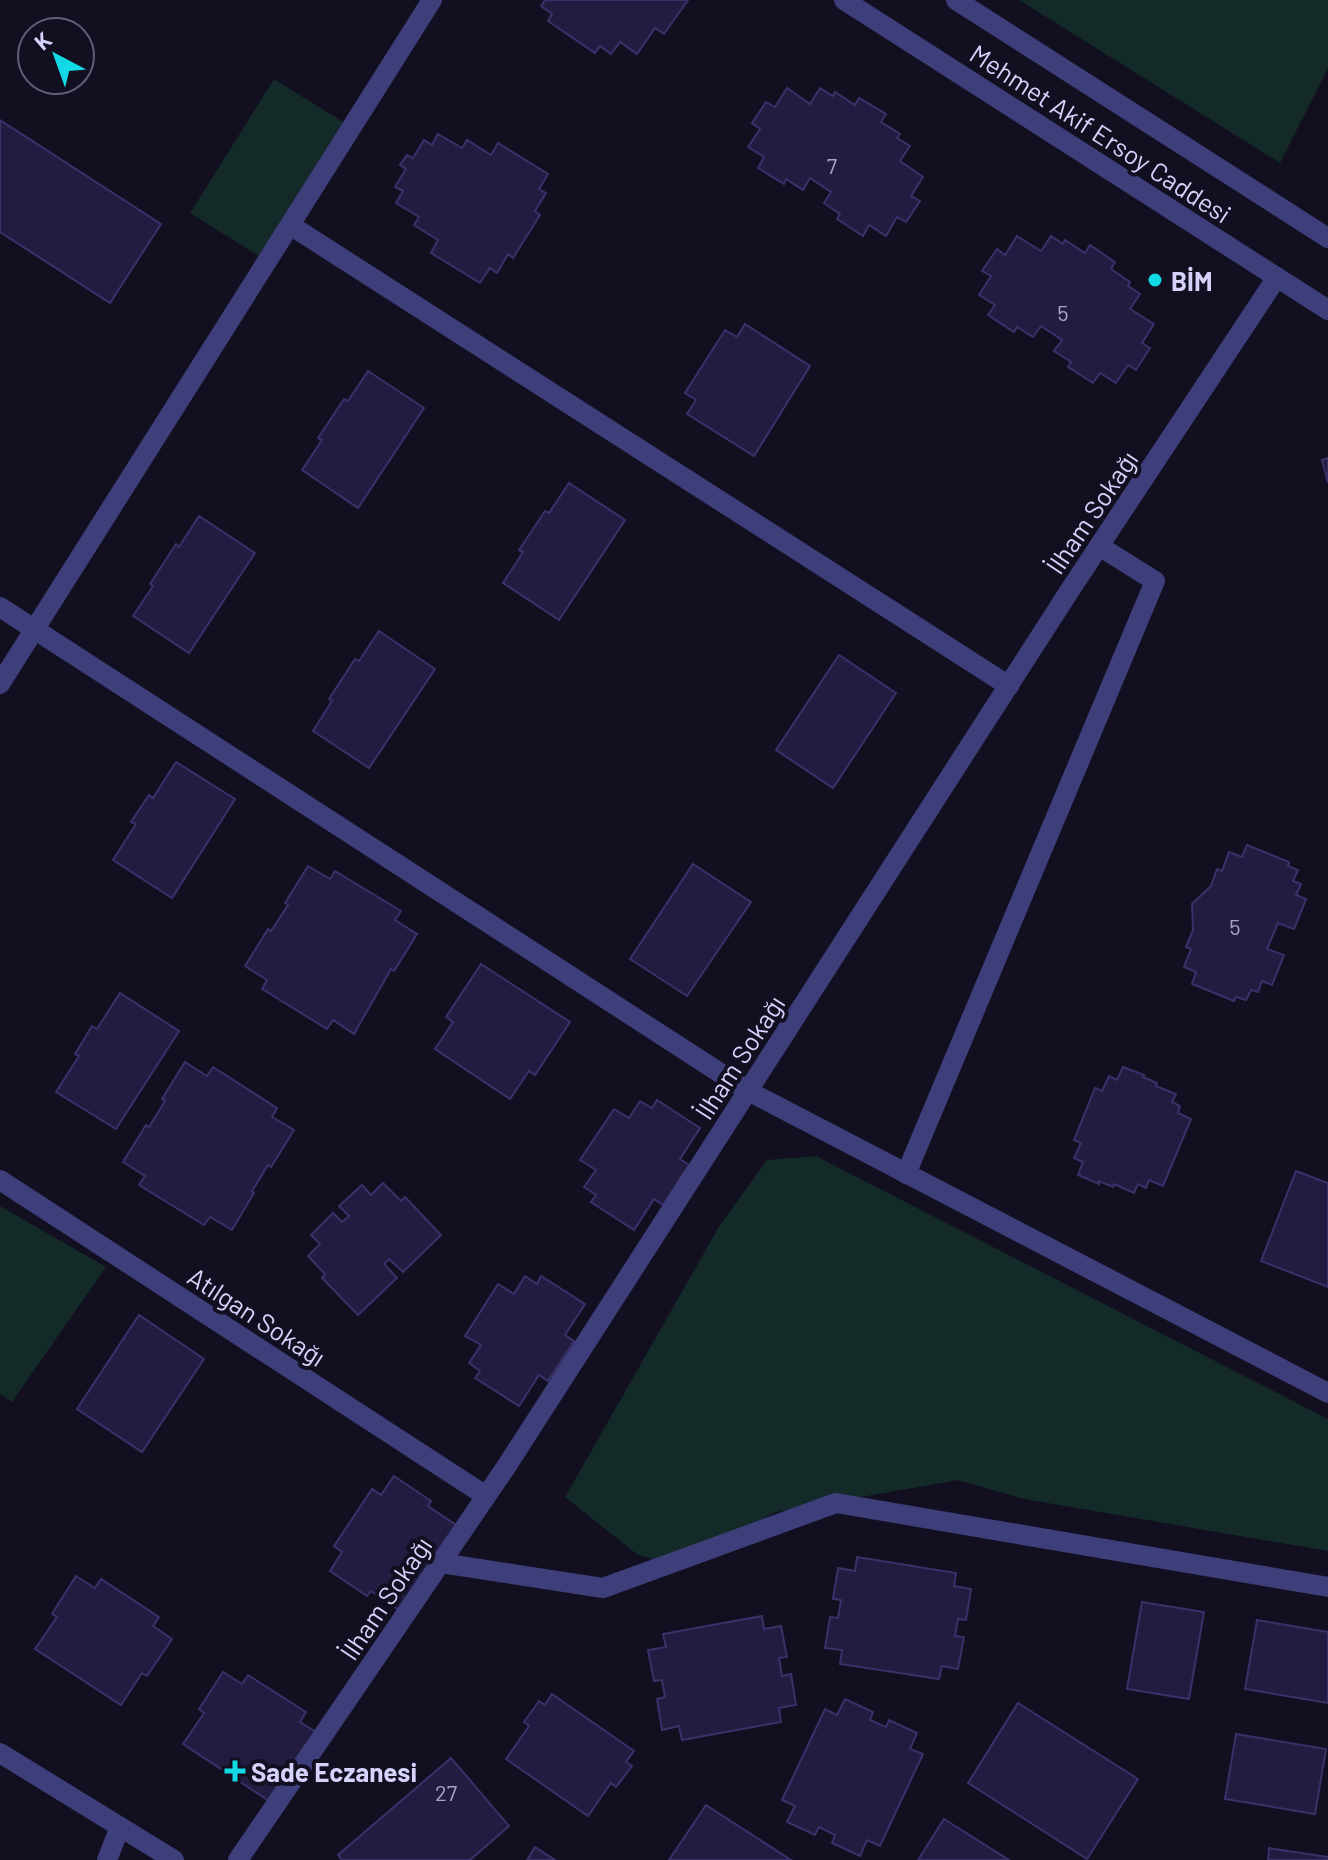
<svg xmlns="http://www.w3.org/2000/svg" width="1328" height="1860" viewBox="0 0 1328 1860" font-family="Barlow,sans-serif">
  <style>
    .green { fill: #132a28 }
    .building { fill: #221d40; stroke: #3a316a; stroke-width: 2 }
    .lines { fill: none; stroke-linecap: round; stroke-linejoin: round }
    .minor { stroke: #3e3e7b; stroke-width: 20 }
    .poi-dot { fill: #13d9e6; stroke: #110f20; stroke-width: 3 }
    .labels { text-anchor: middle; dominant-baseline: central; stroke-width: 8; stroke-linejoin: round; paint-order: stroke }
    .number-label { font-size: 22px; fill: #a8a5cc }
    .street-label { font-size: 26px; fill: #d5d2fb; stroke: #110f20 }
    .poi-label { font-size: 26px; font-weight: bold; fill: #d5d2fb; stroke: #110f20; text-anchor: start }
  </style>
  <rect width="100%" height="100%" fill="#110f20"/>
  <g class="green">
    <polygon points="1019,0 1328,0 1328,68 1280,163"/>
    <polygon points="274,79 343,122 259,256 190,213"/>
    <polygon points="816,1156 1328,1419 1328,1551 1024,1499 958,1480 776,1512 672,1564 638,1555 565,1497 720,1225 767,1160"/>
    <polygon points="0,1206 106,1267 12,1402 0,1394"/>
  </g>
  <g class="building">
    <polygon points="545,0 688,0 664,34 655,28 637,54 620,42 611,54 600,46 595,53 548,21 552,14 541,6"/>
    <polygon points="787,88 810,104 820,88 833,96 835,92 855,105 859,98 886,114 881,122 900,134 897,138 910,146 900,161 923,177 911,196 920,201 906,222 897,217 886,236 869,225 863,236 837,219 840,214 824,203 831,192 810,178 803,190 786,179 784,184 758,168 764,157 748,147 760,129 752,123 766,102 775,107"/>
    <polygon points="0,120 161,224 110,303 0,232"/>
    <polygon points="438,134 462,148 467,140 491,155 498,143 548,174 539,189 546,193 535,211 540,215 513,258 508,254 497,273 490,268 480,283 431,253 438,240 414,225 419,217 396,203 403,191 395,187 406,169 400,165 407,155 413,158 424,140 432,145"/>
    <polygon points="1017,236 1041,251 1051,236 1063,244 1065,240 1085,253 1090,245 1115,262 1111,269 1130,282 1128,286 1140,294 1130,309 1154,324 1142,343 1150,348 1136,370 1128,365 1116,383 1100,373 1093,383 1068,367 1071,362 1054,351 1062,340 1041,326 1033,337 1017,327 1014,332 988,315 995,305 979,295 991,276 982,271 997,249 1005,255"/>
    <polygon points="745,324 810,366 754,456 687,414 696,400 685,393 725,330 737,337"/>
    <polygon points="368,371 424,408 358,508 302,470 322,440 318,438 344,399 348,401"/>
    <polygon points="1328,458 1328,483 1322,460"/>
    <polygon points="569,483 625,520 559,620 503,583 523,552 519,550 545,511 549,513"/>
    <polygon points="199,516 255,553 189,653 133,616 153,586 150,584 176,544 179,547"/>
    <polygon points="379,631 435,669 369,768 313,731 332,701 329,699 355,659 359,661"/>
    <polygon points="839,655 896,693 833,788 776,750"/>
    <polygon points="176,762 235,799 172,898 113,860 136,824 131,822 149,795 153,798"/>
    <polygon points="1247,845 1289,862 1288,866 1298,870 1293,881 1301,884 1296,895 1306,899 1294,929 1278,923 1267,949 1284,955 1272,985 1262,981 1258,992 1251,990 1246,1000 1236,997 1234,1001 1192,984 1196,972 1184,967 1191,949 1186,947 1193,930 1192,904 1211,886 1217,869 1222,871 1229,852 1242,857"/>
    <polygon points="693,864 751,902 687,996 630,959"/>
    <polygon points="308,866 330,879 335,871 401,911 395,920 417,934 394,971 391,969 354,1034 333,1020 327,1029 262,989 267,980 245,966 268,929 271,931 288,905 285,903"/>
    <polygon points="481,964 570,1022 535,1075 529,1071 510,1099 435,1049 453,1022 446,1017"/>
    <polygon points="120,993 179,1031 116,1129 56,1092 79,1056 75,1054 92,1026 97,1029"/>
    <polygon points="185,1062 207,1076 213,1067 277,1108 272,1117 294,1130 271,1167 268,1165 252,1191 254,1193 232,1230 210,1217 204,1225 139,1185 145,1176 123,1162 146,1125 149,1127 165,1101 162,1099"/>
    <polygon points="1123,1067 1144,1075 1143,1077 1157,1083 1156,1086 1176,1094 1172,1102 1180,1106 1178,1113 1191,1119 1163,1186 1149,1180 1146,1188 1138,1184 1134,1193 1114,1184 1113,1187 1099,1181 1099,1184 1078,1175 1083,1162 1074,1158 1081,1143 1074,1140 1095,1088 1102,1091 1109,1076 1117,1080"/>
    <polygon points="657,1100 700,1128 680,1159 689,1165 663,1205 654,1199 634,1230 591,1202 596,1195 584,1187 596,1170 580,1160 614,1109 629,1118 640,1101 652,1108"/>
    <polygon points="1296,1171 1328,1183 1328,1287 1261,1261"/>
    <polygon points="383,1183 401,1201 405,1197 441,1235 403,1272 389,1259 384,1264 397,1278 358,1315 322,1278 325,1274 308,1256 320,1244 311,1235 333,1213 342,1222 349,1216 339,1206 362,1185 371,1195"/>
    <polygon points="525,1276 537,1284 541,1276 585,1304 565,1335 574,1341 548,1381 539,1375 519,1406 475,1378 480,1371 469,1363 481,1345 465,1336 498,1284 514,1294"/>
    <polygon points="139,1315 204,1359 142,1452 77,1409"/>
    <polygon points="394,1476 431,1501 428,1506 459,1527 402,1612 371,1591 367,1596 330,1571 342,1552 334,1546 372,1489 381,1495"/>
    <polygon points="857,1557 956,1573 954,1586 971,1589 966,1620 958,1619 955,1636 964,1637 958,1669 942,1666 939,1679 840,1664 842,1650 825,1648 830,1617 838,1618 841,1600 833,1599 838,1568 855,1571"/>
    <polygon points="76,1576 95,1588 101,1579 159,1617 153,1626 172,1639 147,1676 142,1673 121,1705 35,1649 57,1617 52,1614"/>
    <polygon points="1142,1602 1204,1612 1189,1699 1127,1689"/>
    <polygon points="762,1616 764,1629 781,1626 787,1657 779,1658 782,1676 791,1674 796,1705 779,1708 781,1722 682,1740 679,1726 662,1730 657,1699 665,1697 662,1680 654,1681 648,1650 666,1647 663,1634"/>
    <polygon points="1257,1620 1328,1632 1328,1703 1245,1689"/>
    <polygon points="223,1672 242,1684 248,1675 306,1712 300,1722 319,1734 269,1801 183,1744 204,1713 199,1709"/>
    <polygon points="552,1694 634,1751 626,1762 632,1766 616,1787 611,1783 588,1816 506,1759 529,1726 524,1722 539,1701 545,1705"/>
    <polygon points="845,1699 873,1712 870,1720 886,1727 889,1720 917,1733 910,1749 923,1754 880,1846 867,1840 860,1856 832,1843 835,1835 819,1827 815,1835 787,1822 795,1806 782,1800 825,1709 837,1715"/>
    <polygon points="1018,1703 1138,1779 1087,1859 968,1783"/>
    <polygon points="1236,1734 1326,1749 1315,1814 1225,1799"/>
    <polygon points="451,1758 509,1826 470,1860 342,1860 338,1855"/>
    <polygon points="706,1805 791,1860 669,1860"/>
    <polygon points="944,1819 1009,1860 918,1860"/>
    <polygon points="535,1847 555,1860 527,1860"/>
    <polygon points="1269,1848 1328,1857 1328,1860 1268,1860"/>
  </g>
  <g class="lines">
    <g class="minor">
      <polyline points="844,0 1328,310"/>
      <polyline points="956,0 1328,238"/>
      <polyline points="290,225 1009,686"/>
      <polyline points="0,607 748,1091 1328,1393"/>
      <polyline points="0,684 432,0"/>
      <polyline points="906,1174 1155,581 1099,546"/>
      <polyline points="0,1180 486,1496"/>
      <polyline points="441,1563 603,1588 836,1503 1328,1587"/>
      <polyline points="0,1753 174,1860"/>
      <polyline points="107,1860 120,1827"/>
      <polyline points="238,1860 506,1467 1070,590 1277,277"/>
    </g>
  </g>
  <g class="poi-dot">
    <circle cx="1155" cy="280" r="8"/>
    <path d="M231 1759h8v8h8v8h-8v8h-8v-8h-8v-8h8z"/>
  </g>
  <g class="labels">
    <g class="number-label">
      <text x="832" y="165">7</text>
      <text x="1063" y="312">5</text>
      <text x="1235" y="926">5</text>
      <text x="446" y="1792">27</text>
    </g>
    <g class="street-label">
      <text transform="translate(1101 133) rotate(33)">Mehmet Akif Ersoy Caddesi</text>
      <text transform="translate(1091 512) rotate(-56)">İlham Sokağı</text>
      <text transform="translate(739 1057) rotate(-57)">İlham Sokağı</text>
      <text transform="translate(257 1316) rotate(33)">Atılgan Sokağı</text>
      <text transform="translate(385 1598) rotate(-56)">İlham Sokağı</text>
    </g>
    <g class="poi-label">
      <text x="1171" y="280">BİM</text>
      <text x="251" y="1771">Sade Eczanesi</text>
    </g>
  </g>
  <g transform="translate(56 56) rotate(319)"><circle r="38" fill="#110f20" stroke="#5f5d78" stroke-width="2"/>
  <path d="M0-6L14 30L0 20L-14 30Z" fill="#13d9e6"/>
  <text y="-12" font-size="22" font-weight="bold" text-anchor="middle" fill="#d5d2fb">K</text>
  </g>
</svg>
